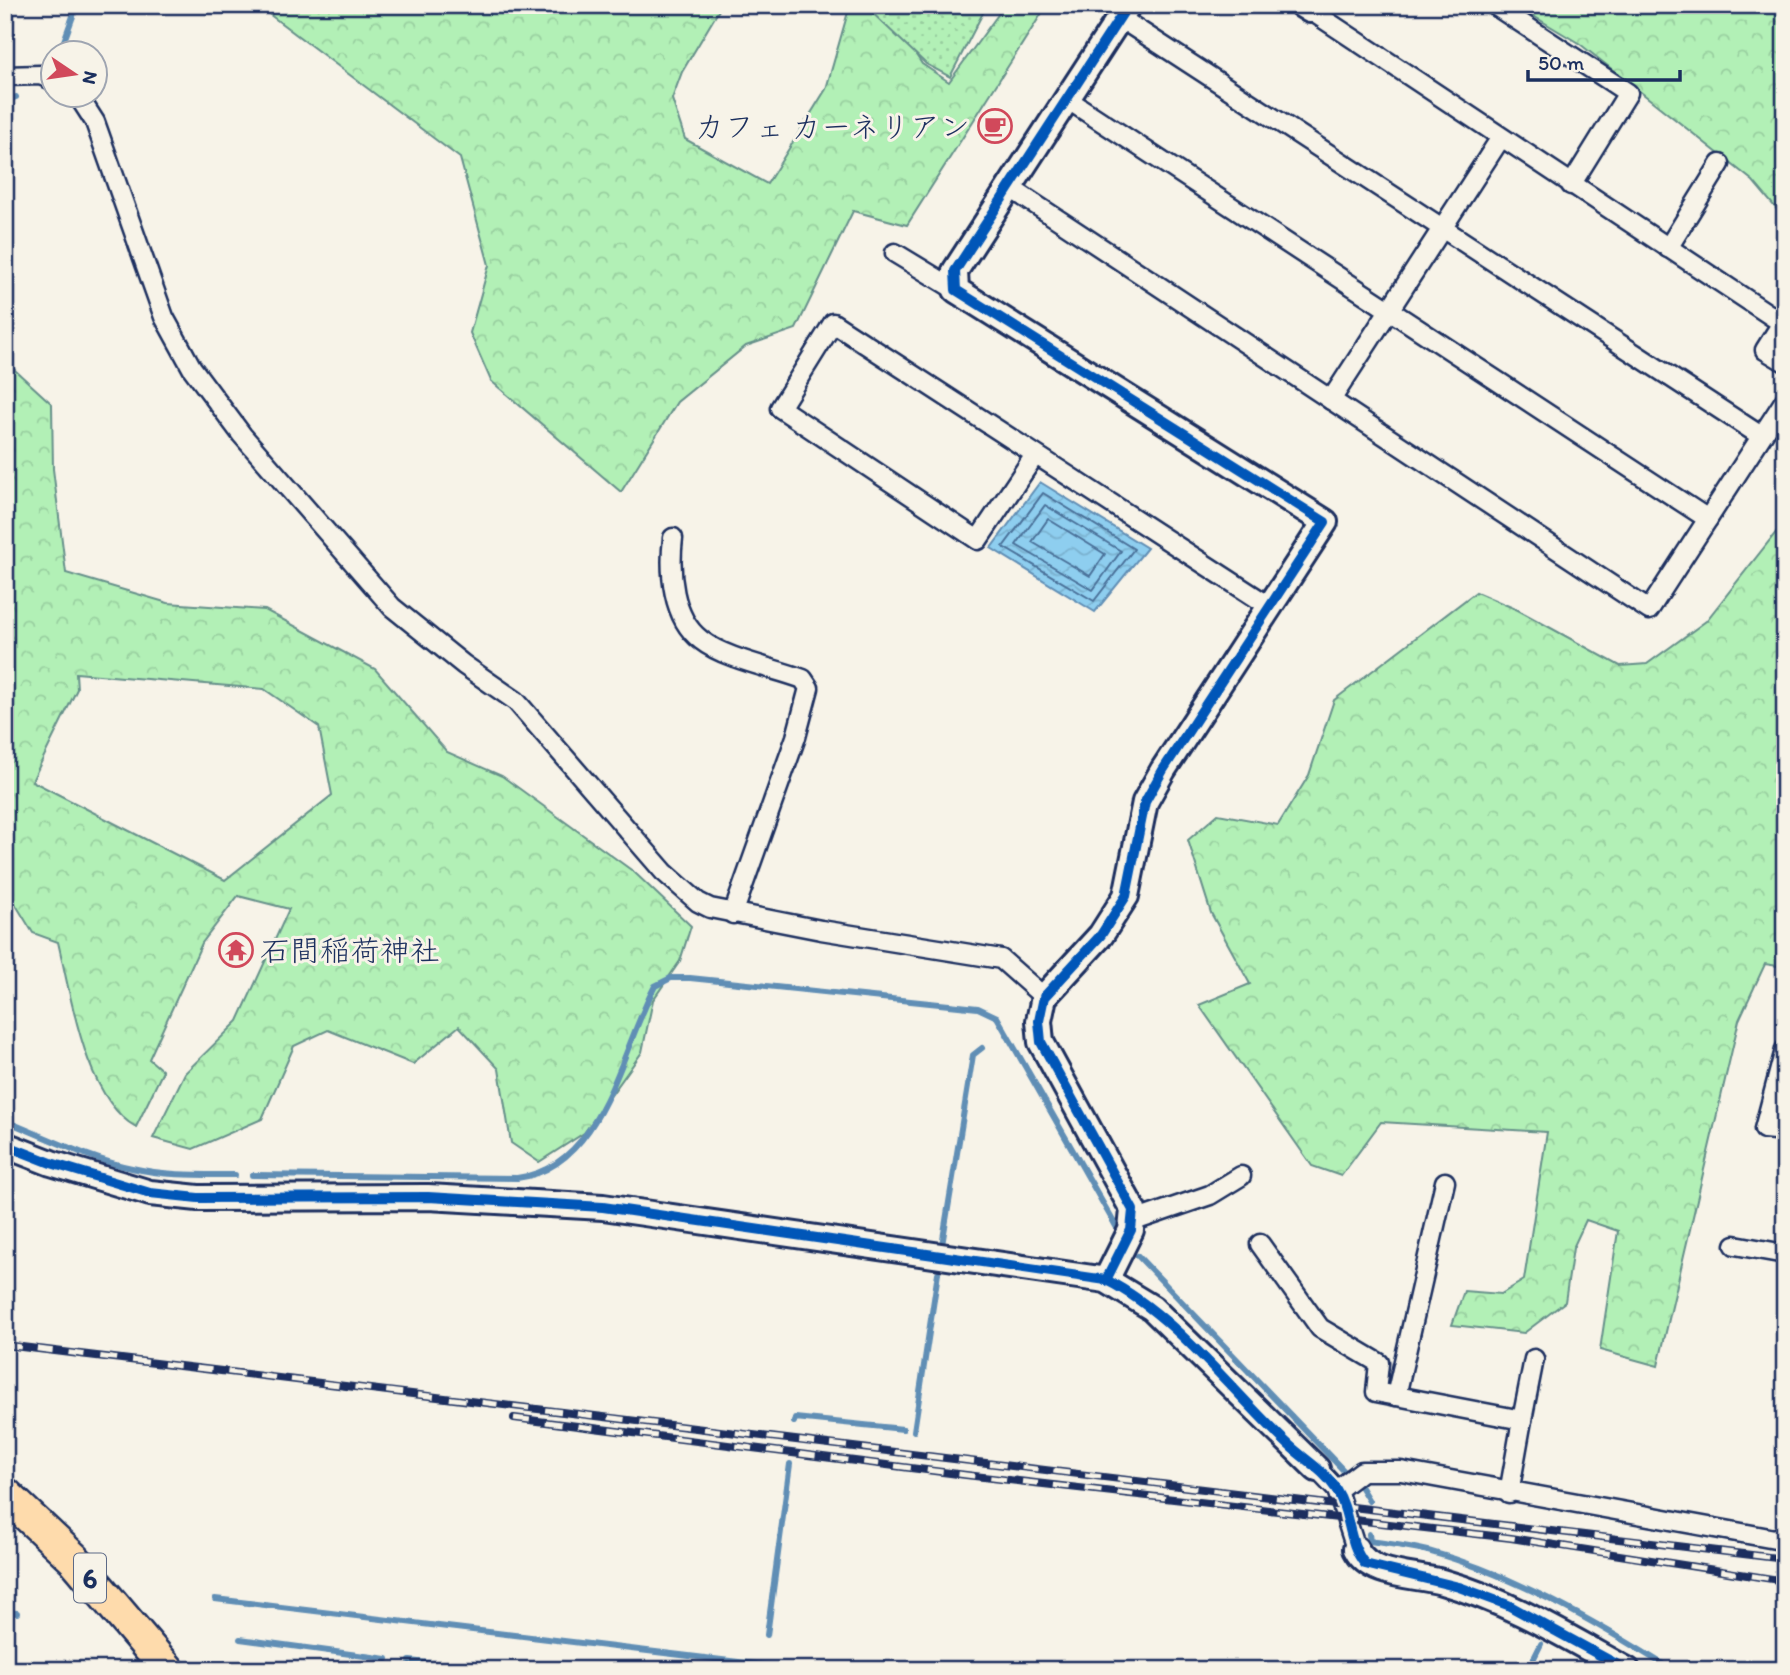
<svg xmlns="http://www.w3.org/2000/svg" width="1790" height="1675" viewBox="0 0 1790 1675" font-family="Itim,'Klee One',sans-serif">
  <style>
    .forest { fill: url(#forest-crowns); stroke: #66908a; stroke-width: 2; fill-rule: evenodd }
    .park { fill: url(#park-dots); stroke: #66908a; stroke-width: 2 }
    .water { fill: url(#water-waves); stroke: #608eb5; stroke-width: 2 }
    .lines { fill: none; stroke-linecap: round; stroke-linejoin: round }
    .shore { stroke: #496f98; stroke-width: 2 }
    .stream { stroke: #608eb5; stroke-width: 6 }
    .street-casing { stroke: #1b2f5e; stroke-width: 23 }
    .secondary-casing { stroke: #1b2f5e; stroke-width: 30 }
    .highway-casing { stroke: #1b2f5e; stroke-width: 37 }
    .street { stroke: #f7f3e8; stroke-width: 18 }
    .secondary { stroke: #f7f3e8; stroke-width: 24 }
    .highway { stroke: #fedbac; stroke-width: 32 }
    .rail-casing { stroke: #1b2f5e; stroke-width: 8 }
    .rail { stroke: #f7f3e8; stroke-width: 5; stroke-dasharray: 16; stroke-linecap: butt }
    .cycleway-casing { stroke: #f7f3e8; stroke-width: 15 }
    .cycleway { stroke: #0057b8; stroke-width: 10 }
    .labels { text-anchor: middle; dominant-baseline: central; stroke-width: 6; stroke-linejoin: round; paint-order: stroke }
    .shield { fill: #f7f3e8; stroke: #5d6a87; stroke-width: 2 }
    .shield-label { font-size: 28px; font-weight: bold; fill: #1b2f5e }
    .poi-label { font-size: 30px; fill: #1b2f5e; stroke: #f7f3e8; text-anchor: end }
  </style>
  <defs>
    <pattern id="forest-crowns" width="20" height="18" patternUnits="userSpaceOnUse" patternTransform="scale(1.75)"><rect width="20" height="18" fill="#b2f0b6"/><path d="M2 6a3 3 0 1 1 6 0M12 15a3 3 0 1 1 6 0" fill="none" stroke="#98ce9f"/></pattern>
    <pattern id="park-dots" width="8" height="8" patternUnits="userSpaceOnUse" patternTransform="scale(1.75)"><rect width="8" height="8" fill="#b2f0b6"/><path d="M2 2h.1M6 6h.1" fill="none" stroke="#98ce9f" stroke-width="1.8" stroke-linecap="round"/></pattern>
    <pattern id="water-waves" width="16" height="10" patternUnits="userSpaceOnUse" patternTransform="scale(1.75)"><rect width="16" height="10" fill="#8eceef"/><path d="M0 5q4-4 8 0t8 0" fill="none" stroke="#7ab1cf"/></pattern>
  </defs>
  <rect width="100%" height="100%" fill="#f7f3e8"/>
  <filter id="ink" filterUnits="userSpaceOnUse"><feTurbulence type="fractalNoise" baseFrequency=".0143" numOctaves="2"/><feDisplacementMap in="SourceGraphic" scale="14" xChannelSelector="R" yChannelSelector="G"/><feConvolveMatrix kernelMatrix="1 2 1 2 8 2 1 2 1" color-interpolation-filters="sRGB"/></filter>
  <g filter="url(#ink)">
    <g class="forest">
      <polygon points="257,5 722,5 682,72 672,99 685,139 767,184 826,89 850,5 861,5 903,35 922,64 949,82 1005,5 1047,5 907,225 853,211 796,329 746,346 677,402 621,492 491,381 470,333 489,265 460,158"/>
      <polygon points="1515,5 1785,5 1785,219 1753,181 1580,44"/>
      <path d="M5,361L52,404L53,469L66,573L168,603L265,610L375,669L447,752L502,776L634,872L691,926L680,961L653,1000L642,1052L584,1133L539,1162L511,1143L499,1069L459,1026L413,1064L328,1030L294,1046L262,1119L193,1149L153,1138L185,1073L238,1021L289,909L238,896L202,943L149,1059L163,1071L136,1127C85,1098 71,996 58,942L33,933L5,887ZM76,673L264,689L319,727L332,795L225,880L32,781L77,689Z"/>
      <polygon points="1785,521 1785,967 1765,964 1739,1020 1658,1366 1600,1350 1618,1231 1586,1220 1573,1248 1565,1302 1524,1333 1452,1325 1464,1291 1501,1294 1524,1280 1547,1132 1381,1122 1341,1176 1312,1166 1199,1005 1250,984 1211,913 1188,840 1218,814 1278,825 1309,775 1334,700 1476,592 1518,610 1620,666 1647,664 1706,621"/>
    </g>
    <polygon class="park" points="864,5 987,5 950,77 926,64"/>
    <polygon class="water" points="1040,482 1147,548 1095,612 991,548"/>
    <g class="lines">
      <g class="shore">
        <polygon points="1043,493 1134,549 1094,601 1003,547"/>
        <polygon points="1045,505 1121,551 1093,590 1016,545"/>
        <polygon points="1048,519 1105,554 1090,576 1032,542"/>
      </g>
      <g class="stream">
        <polyline points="60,52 77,5"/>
        <polyline points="5,101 16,97"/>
        <path d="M5,1121C47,1137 88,1159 132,1168C166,1176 200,1175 235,1175"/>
        <path d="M252,1175L517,1178C603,1167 620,1051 655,986L671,978H690L978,1008L997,1017L1117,1228"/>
        <polyline points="942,1245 973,1055 982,1048"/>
        <polyline points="1138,1256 1345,1472"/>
        <polyline points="794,1422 795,1418 903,1429"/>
        <polyline points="914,1431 938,1273"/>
        <polyline points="1360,1486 1369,1501"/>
        <path d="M1369,1534L1370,1541C1389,1544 1409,1546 1428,1551C1515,1575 1596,1622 1672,1670"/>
        <polyline points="215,1599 805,1670"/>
        <polyline points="5,1612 17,1613"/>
        <polyline points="767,1635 790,1464"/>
        <polyline points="240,1639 387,1659"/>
        <polyline points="410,1661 483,1670"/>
        <polyline points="1528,1670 1541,1644"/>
      </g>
      <g class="street-casing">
        <g id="street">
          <polyline points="1494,5 1628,93 1571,185"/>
          <polyline points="1310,10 1782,323 1765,350 1785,362"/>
          <polyline points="1120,18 1761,436"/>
          <polyline points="5,76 40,75 52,80"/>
          <polyline points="77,94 95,122 164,317 192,368 242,435 392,607 464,665 516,701 664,872 698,902 710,908 821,930 1001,959 1044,997"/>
          <polyline points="1067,99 1708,519"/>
          <polyline points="1009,187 1649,610 1785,400"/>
          <polyline points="1668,248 1720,164"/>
          <polyline points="895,253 956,290"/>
          <polyline points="1331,400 1500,139"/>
          <polyline points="1035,455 978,540 780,408 833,323 1269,606"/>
          <path d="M673,538C669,571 672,618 701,640C725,659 774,668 803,679L809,688L796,737L733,914"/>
          <polyline points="1785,1050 1764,1129 1785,1131"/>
          <polyline points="1134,1221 1210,1195 1241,1176"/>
          <polyline points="1260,1244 1320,1328 1379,1363 1376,1392 1522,1420 1509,1493"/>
          <polyline points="1735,1245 1785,1254"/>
          <polyline points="1396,1396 1445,1182"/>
          <polyline points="1522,1420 1534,1359"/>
          <polyline points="1317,1469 1337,1490 1356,1549"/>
          <polyline points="1337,1490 1362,1471 1401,1471 1775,1539 1785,1534"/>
        </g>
      </g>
      <g class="secondary-casing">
        <g id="secondary">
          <polyline points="1302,5 1310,10 1313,5"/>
          <polyline points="5,1145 51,1163 150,1193 198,1198 428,1197 603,1207 1106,1280 1152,1308 1317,1469"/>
          <polyline points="1106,1280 1131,1230 1133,1210 1041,1042 1039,1021 1044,997 1101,935 1126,896 1145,802 1163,770 1325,522 956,290 955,271 1128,5"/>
          <path d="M1356,1549C1370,1577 1414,1574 1442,1582C1509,1601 1567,1637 1627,1670"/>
        </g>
      </g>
      <g class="highway-casing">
        <polyline id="highway" points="5,1494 74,1559 168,1670"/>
      </g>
      <use href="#street" class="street"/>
      <use href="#secondary" class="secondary"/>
      <use href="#highway" class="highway"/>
      <g class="rail-casing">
        <g id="rail">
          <polyline points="5,1345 1785,1559"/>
          <polyline points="514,1418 966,1475 1511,1538 1785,1581"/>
        </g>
      </g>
      <use href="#rail" class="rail"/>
      <g class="cycleway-casing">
        <g id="cycleway">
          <path d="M5,1145L51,1163L150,1193L198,1198L428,1197L603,1207L1106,1280C1175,1314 1233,1393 1289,1445C1305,1460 1325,1471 1336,1489C1351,1512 1347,1543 1365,1564L1459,1587L1508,1605L1627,1670"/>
          <polyline points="1106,1280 1131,1230 1133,1210 1041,1042 1039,1021 1044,997 1101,935 1126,896 1145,802 1163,770 1325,522 956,290 955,271 1128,5"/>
        </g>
      </g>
      <use href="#cycleway" class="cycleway"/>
    </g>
  </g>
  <defs>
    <g id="cafe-ring" transform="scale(1.75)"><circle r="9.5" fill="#f7f3e8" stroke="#d1495b" stroke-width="1.5"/><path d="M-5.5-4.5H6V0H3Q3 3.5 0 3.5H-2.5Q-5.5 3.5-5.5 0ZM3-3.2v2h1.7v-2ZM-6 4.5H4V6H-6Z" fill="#d1495b"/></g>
    <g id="temple-ring" transform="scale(1.75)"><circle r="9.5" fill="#f7f3e8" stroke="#d1495b" stroke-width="1.5"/><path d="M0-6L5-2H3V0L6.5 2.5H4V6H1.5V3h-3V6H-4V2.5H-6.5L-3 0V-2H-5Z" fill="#d1495b"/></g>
  </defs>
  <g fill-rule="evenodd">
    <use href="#cafe-ring" x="995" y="126"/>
    <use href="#temple-ring" x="236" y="950"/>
  </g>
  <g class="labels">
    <rect class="shield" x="74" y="1553.5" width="32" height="49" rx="5"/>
    <g class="shield-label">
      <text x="90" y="1578">6</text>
    </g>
    <g class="poi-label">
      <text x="970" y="126">カフェ カーネリアン</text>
      <text x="260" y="950" text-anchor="start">石間稲荷神社</text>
    </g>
  </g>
  <rect width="1790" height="1675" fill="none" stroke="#f7f3e8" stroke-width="28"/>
  <rect x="14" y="14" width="1762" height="1647" fill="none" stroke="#1b2f5e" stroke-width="2.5" filter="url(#ink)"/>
  <g transform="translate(74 74) rotate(103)"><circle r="33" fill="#f7f3e8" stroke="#9fa5b1" stroke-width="2"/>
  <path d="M0-5L12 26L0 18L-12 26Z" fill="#d1495b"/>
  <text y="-10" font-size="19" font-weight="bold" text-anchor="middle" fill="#1b2f5e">N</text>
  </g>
  <path d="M1528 70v10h152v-10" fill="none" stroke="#1b2f5e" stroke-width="3.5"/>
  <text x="1538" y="70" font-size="21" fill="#1b2f5e" stroke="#f7f3e8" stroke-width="5" paint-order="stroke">50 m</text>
</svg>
